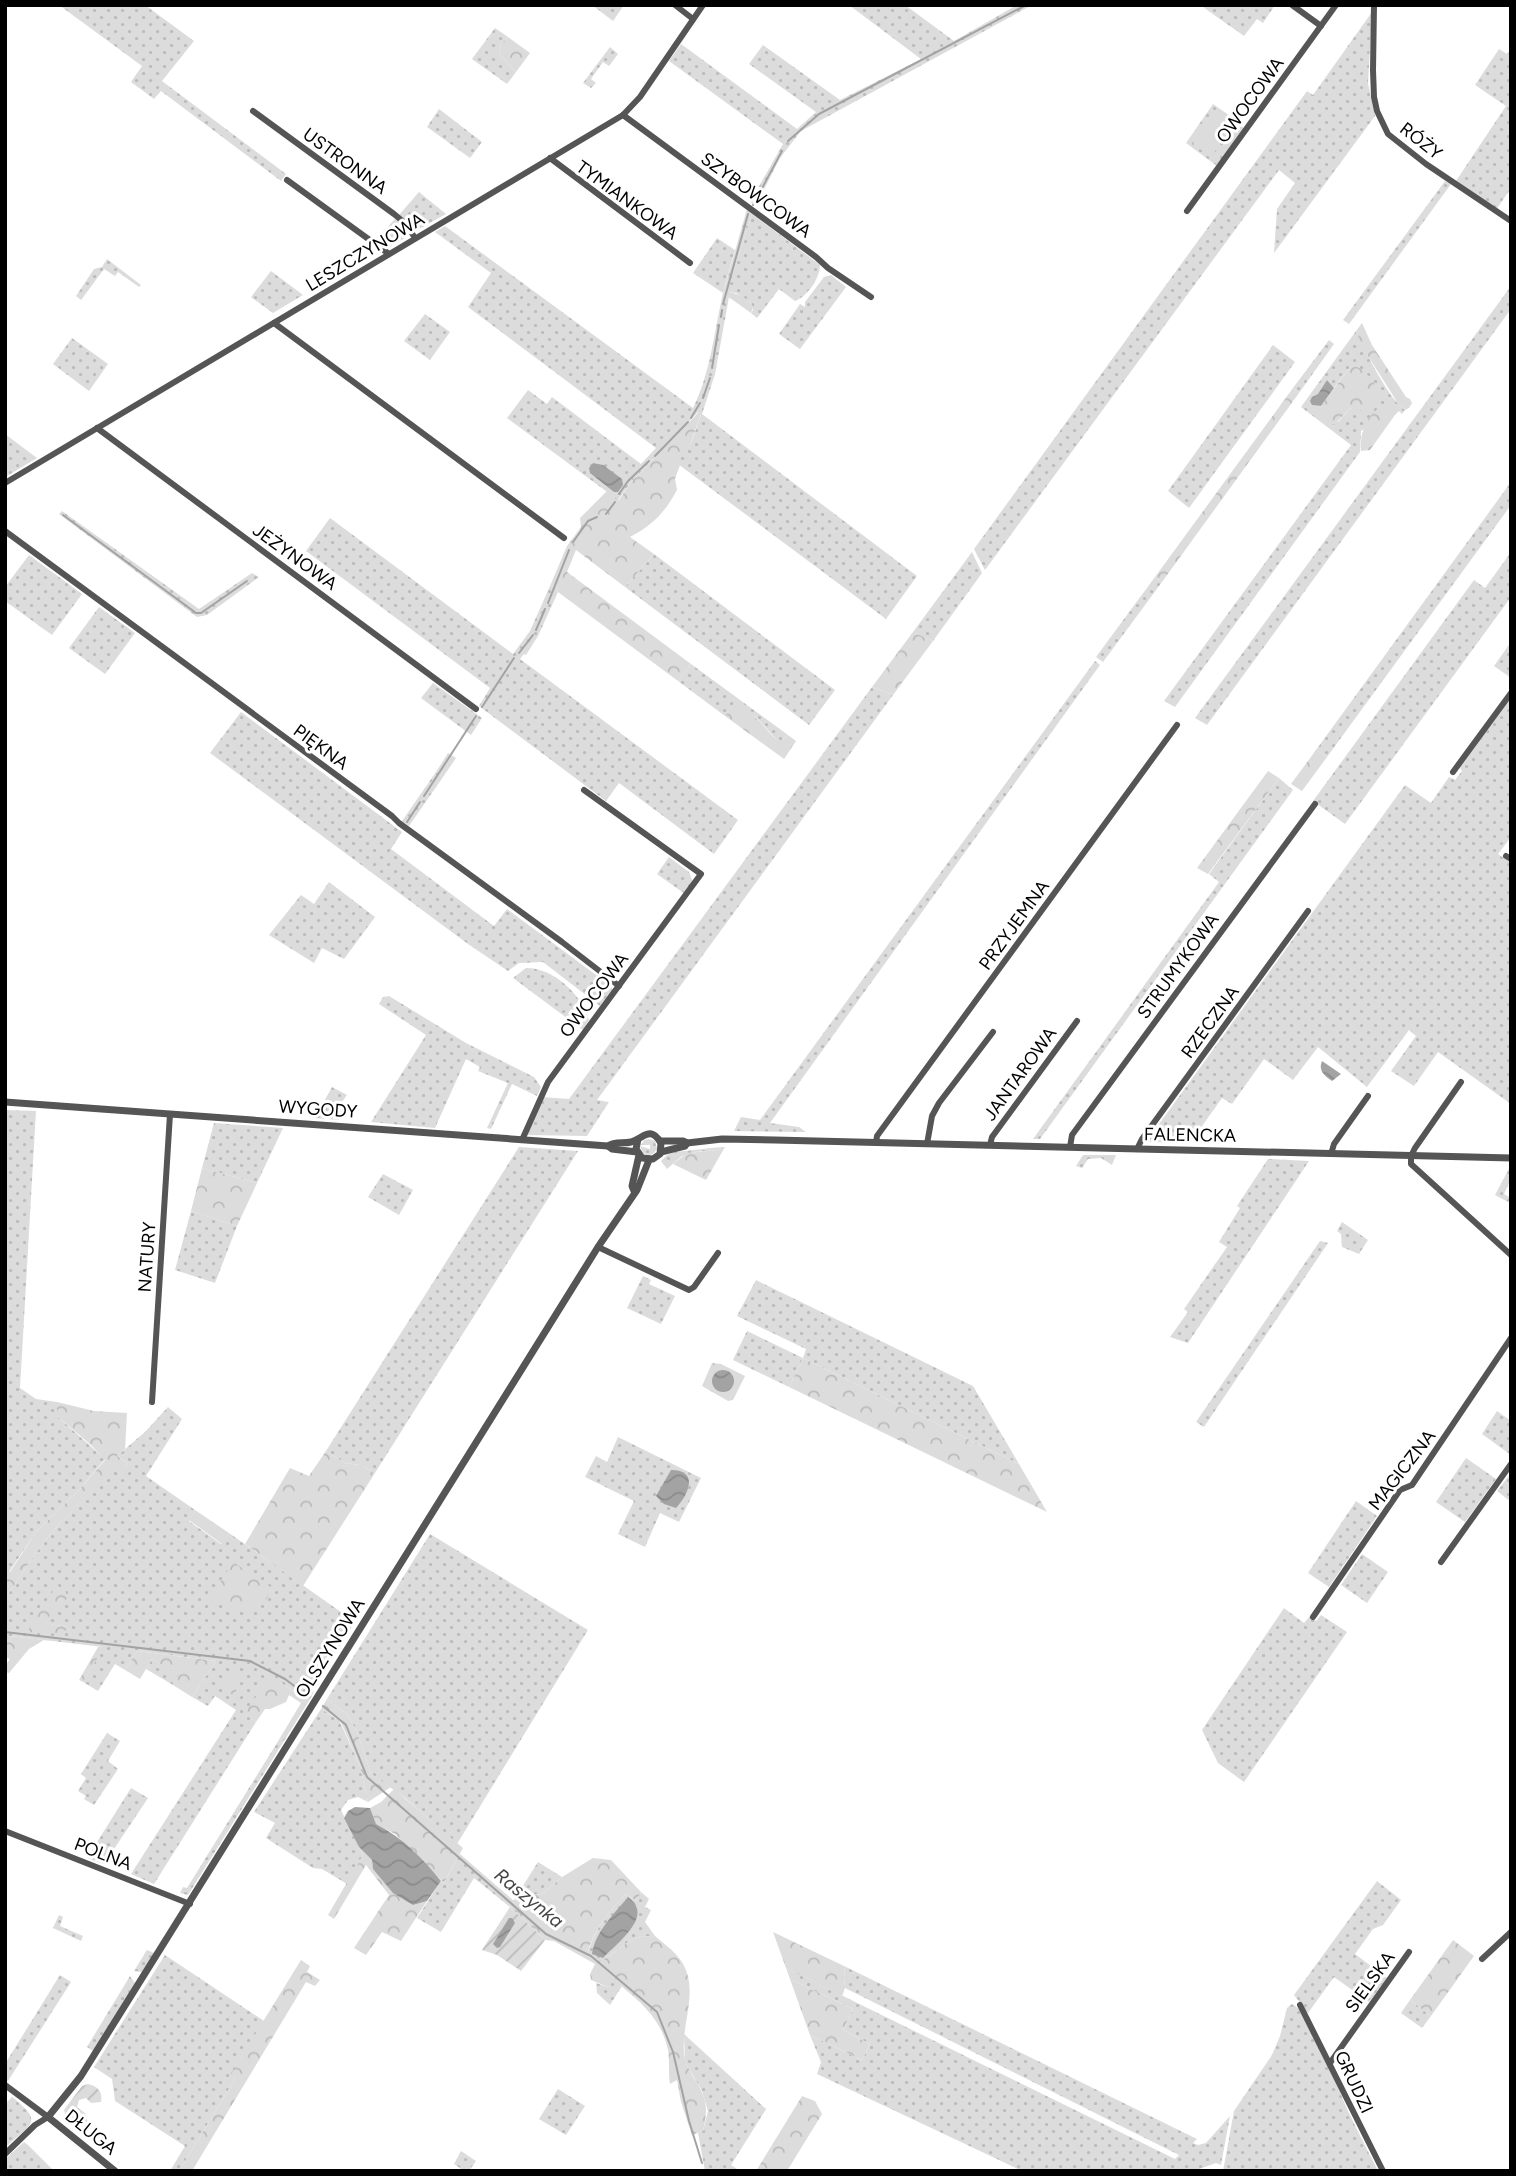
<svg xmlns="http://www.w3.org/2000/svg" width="1516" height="2176" viewBox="0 0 1516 2176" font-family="Figtree,sans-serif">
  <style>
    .grass { fill: url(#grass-dots); fill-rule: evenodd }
    .forest { fill: url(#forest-crowns) }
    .garden { fill: url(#garden-furrows) }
    .pitch { fill: #dcdcdc }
    .water { fill: url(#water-waves) }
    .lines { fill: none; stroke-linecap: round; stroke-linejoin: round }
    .stream { stroke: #a3a3a3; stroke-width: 2 }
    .minor { stroke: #555; stroke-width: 6 }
    .tertiary { stroke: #555; stroke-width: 7 }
    .labels { text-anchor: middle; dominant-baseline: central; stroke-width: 6; stroke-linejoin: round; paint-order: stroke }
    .street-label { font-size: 18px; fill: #000; stroke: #fff }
    .water-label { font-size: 19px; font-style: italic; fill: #444; stroke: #fff }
  </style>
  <defs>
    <pattern id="grass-dots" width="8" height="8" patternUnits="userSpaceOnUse" patternTransform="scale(1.75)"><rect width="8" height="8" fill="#dcdcdc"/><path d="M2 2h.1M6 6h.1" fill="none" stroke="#bbb" stroke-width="1.8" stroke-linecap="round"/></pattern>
    <pattern id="forest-crowns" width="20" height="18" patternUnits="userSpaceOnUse" patternTransform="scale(1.75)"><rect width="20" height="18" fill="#dcdcdc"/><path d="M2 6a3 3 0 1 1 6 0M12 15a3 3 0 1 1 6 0" fill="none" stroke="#bbb"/></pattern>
    <pattern id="garden-furrows" width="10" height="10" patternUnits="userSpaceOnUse" patternTransform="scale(1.75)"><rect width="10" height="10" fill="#dcdcdc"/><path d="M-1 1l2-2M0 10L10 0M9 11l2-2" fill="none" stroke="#bbb"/></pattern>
    <pattern id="water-waves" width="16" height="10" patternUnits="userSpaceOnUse" patternTransform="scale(1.75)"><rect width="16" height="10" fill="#a3a3a3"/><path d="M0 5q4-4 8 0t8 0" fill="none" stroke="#8b8b8b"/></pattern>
  </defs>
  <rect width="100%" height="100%" fill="#fff"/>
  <g class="grass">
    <polygon points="59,5 145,5 194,41 162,81 286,174 281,181 161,91 154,99 131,82 142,66"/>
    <polygon points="592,5 624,5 613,21"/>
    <polygon points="849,5 905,5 954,41 1017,5 1032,5 801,131 780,158 756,205 750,202 783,144 669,61 681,44 797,129 816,112 749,64 763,45 840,100 921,59"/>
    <polygon points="1204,5 1275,5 1263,23 1257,19 1244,36 1203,7"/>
    <polygon points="1372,12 1368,83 1375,116 1274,253 1277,209 1295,183 1279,170 985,570 974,549 1307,91 1313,95"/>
    <polygon points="495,28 508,37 501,44 499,54 516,72 507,84 472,59"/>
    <polygon points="610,47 618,54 609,66 603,62 591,79 596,83 591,88 583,83"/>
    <polygon points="1499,49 1507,54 1511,50 1511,188 1496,210 1456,181 1506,106 1475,85"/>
    <polygon points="1213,104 1240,123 1243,128 1217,166 1186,143"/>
    <polygon points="439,109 482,142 470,158 427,127"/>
    <polygon points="1445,181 1451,184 1349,324 1343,320"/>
    <polygon points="419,192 446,214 419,229 399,215"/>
    <path d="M752,214L820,265C820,278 808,296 795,301L779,289L757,318L751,313L753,310L751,303L736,293L729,292V286Z"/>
    <polygon points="395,219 402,225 405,238 387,248 376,239"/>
    <path d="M445,226L693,408C711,372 714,332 723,293L693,273L717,238L735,250L723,292L729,297L715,374L702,414L917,576L886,619L674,461C692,453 694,431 701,415L698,412L631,482L618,500L507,418L528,390L547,404L552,397L641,464L656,448L468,307L491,273L435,232Z"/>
    <polygon points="107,259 141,285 139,287 118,272 115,276 104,269 81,300 76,296 94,269 102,267"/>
    <polygon points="271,271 303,295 273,313 251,297"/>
    <polygon points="831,275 846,287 800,349 779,334 800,304 805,307 805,302 824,277"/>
    <polygon points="1511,286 1511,309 1207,725 1195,718"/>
    <polygon points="425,314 450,332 430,360 404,341"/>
    <path d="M1356,331C1365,351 1388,398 1405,410L1402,414L1399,411L1395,415V409L1361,431L1360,452L1175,707L1164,701L1351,445L1301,407ZM1351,366V408L1338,422L1318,410L1321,406L1312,405L1315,395H1318L1327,380L1334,388Z"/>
    <polygon points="72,338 108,364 89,391 53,364"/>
    <polygon points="1329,340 1334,344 1299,393 1293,388"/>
    <polygon points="1273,345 1295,362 1189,508 1168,491"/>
    <polygon points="5,434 37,458 7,476 5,475"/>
    <polygon points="1511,482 1511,505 1327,757 1316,750"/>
    <polygon points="62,511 199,609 252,573 259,577 207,615 197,617 59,514"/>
    <polygon points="330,518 513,654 530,631 550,586 557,587 558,592 538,636 526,655 524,654 520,659 738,820 714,854 619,783 606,801 479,706 490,688 306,551"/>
    <polygon points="972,552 982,573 933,641 913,632"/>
    <polygon points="1511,552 1511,597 1345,824 1313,801 1474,580 1485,588"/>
    <polygon points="654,554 835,690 809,725 625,587"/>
    <polygon points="29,555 82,594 52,635 5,601 5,587"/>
    <polygon points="1155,577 1162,582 1103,662 1096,657"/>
    <polygon points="99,607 135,633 105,674 69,648"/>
    <polygon points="1511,642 1511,678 1494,666"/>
    <polygon points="1095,661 1100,665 770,1123 799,1127 806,1132 734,1131 741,1117 760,1120"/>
    <polygon points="691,664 788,735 782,740 777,740 756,717 732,707 725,716 678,681"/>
    <polygon points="433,683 482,718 471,735 421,698"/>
    <polygon points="872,687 893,695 597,1100 609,1102 587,1136 528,1135 527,1131 542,1097 569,1099"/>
    <polygon points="1511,698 1511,837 1498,854 1511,863 1511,1104 1438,1052 1414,1086 1391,1071 1416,1036 1409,1030 1367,1087 1318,1047 1293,1080 1264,1059 1232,1104 1222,1098 1190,1143 1146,1142 1405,785 1431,803 1449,777 1455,780 1462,771 1460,768"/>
    <polygon points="241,712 402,832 391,849 494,926 507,909 611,986 612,990 600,1006 543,962 519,963 508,971 468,944 210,753"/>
    <polygon points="436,772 443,777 409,826 402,821"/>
    <polygon points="1279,778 1293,790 1040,1139 1033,1139 1219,882 1209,874"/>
    <polygon points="669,857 689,872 693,882 685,894 657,874"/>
    <polygon points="329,882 375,917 344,959 322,948 314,963 269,935 301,895 314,904"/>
    <path d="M526,968C554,968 581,994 589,1020L583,1030L513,978Z"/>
    <polygon points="389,996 466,1043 534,1077 541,1087 537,1096 512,1084 491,1129 487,1128 508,1083 478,1071 480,1067 466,1059 435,1128 371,1122 426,1035 379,1004 383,997"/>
    <polygon points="332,1087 347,1095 339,1106 342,1114 339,1120 315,1118"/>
    <polygon points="5,1110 36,1111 20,1388 36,1399 57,1402 57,1416 105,1459 80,1489 36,1532 9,1572 5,1568"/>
    <polygon points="214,1123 283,1128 257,1183 202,1168"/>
    <polygon points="649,1139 655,1141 657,1149 653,1154 648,1155 643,1153 640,1146 650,1149 650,1145 641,1145 644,1140"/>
    <polygon points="519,1147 578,1151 375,1473 360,1465 345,1463 326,1451"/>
    <polygon points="721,1147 718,1150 695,1152 682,1156 667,1169 661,1161 667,1155 675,1152"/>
    <polygon points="1083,1155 1116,1155 1112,1165 1101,1158 1088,1159 1082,1168 1076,1166"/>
    <polygon points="1268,1159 1309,1161 1188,1343 1170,1337 1188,1312 1184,1309 1227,1247 1219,1242 1240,1208 1237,1206"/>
    <polygon points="1511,1165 1511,1179 1504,1194 1511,1198 1508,1202 1495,1195"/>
    <polygon points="383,1174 413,1190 399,1215 368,1197"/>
    <polygon points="191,1211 237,1226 215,1283 175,1270"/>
    <polygon points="1342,1222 1368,1240 1359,1254 1342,1247 1341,1234 1337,1231"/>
    <polygon points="1320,1241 1328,1243 1204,1427 1196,1422"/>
    <polygon points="643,1276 651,1280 649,1284 675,1296 661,1324 627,1308"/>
    <polygon points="756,1280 973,1386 1019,1464 803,1358 789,1387 733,1360 747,1331 803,1358 806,1349 737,1316"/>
    <path d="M168,1407L182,1419L146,1476L195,1510L189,1521L221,1544L229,1533L355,1622L311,1690L314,1692L309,1701L281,1683L245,1714L256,1722L154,1884L131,1874L236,1710L215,1696L208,1706L192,1697L216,1661L137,1651L125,1670L115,1664L98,1691L83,1682L103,1647L10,1636L5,1644V1599L35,1554L58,1525L115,1467L123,1468L128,1463L117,1456L145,1432ZM65,1590L44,1623L67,1627L28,1631Z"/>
    <polygon points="1497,1411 1511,1421 1511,1455 1482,1434"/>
    <polygon points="618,1437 701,1478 679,1522 660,1513 645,1547 618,1534 634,1501 585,1477 596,1456 607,1462"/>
    <polygon points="1466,1458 1496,1479 1465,1522 1436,1502"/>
    <polygon points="1511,1473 1511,1502 1497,1491"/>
    <polygon points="1356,1501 1377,1516 1329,1587 1308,1573"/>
    <polygon points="430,1534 588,1630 457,1844 404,1797 371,1774 357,1732 347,1714 327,1699"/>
    <polygon points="1362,1554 1388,1572 1367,1603 1341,1585"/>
    <polygon points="1284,1608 1304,1623 1310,1616 1316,1621 1321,1615 1347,1632 1244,1782 1218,1763 1202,1730"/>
    <polygon points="152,1659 179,1675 173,1685 146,1669"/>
    <polygon points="321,1709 339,1720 360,1766 368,1802 358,1797 348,1800 341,1810 363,1855 347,1884 322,1869 313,1868 266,1838 275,1823 254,1812"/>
    <polygon points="107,1733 120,1741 108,1761 118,1769 94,1805 84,1799 86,1796 78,1791 86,1778 81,1774"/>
    <polygon points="280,1738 284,1741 188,1895 180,1893 183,1887 187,1888"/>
    <polygon points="131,1788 148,1798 104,1864 87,1858"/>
    <polygon points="460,1854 514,1901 510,1907 474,1878 441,1932 417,1918 441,1881 444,1883"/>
    <polygon points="538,1862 562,1877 541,1895 519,1892"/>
    <polygon points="1377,1881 1401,1900 1383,1925 1373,1929 1355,1954 1387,1978 1369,2002 1334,1977 1308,2013 1294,1995"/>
    <path d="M641,1892L649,1899L645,1907L651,1910L645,1922L655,1936C624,1935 624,1951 599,1961L587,1955C595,1929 607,1913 626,1894L637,1901Z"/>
    <polygon points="59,1915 63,1917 60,1926 83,1936 81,1941 53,1928"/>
    <polygon points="147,1950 154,1953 142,1972 134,1971"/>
    <polygon points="165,1955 264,2021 231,2074 235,2079 179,2171 170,2171 185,2146 115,2101 112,2079 94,2067"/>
    <polygon points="844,1966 1197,2139 1193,2143 1198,2145 1206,2143 1230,2116 1221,2165 1216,2163 1194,2171 1022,2171 817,2074 821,2062 810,2035 862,2060 870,2044 843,2030 853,2009 790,1979 786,1968 1175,2159 1179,2155 845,1988"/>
    <polygon points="60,1975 71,1982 8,2081 5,2079 5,2064"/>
    <polygon points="130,1976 135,1983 93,2051 87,2047"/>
    <polygon points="614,1979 622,1986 610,2005 597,1993 596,1983 608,1987"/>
    <polygon points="1410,2000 1431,2016 1422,2028 1401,2013"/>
    <path d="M1292,2004C1312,2013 1338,2090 1349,2113C1358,2132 1368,2151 1378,2171H1223L1234,2111L1272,2055L1280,2036L1287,2008Z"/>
    <polygon points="684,2034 766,2109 731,2165 740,2171 705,2171 698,2133 703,2131 708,2111 702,2091 685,2062"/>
    <polygon points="558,2089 585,2106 566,2135 539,2119"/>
    <path d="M12,2097C45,2123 31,2123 5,2148V2104Z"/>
    <polygon points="24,2142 28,2145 54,2171 5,2171 5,2159"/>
    <polygon points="461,2151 476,2161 469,2171 464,2171 454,2164"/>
  </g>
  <g class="forest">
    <polygon points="508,37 530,53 516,72 499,54 501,44"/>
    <path d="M747,209L752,214L729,287V292C738,294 749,298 753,307L751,313L723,293Z"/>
    <polygon points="1362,323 1372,345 1406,397 1410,399 1412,403 1409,408 1405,410 1399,405 1363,348 1356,331"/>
    <path d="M1351,366C1365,366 1372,381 1380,392L1366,412L1351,408L1334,425L1323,420L1318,410Z"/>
    <polygon points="1293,388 1299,393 1162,582 1155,577"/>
    <path d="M1385,405L1395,409V415L1370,450L1361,451C1359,433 1368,411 1385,405Z"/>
    <path d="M699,412L701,414L687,453L675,461L680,465L675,479L677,490C665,512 653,525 630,537L654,554L625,587L576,550L567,572L691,664L678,681L558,592L557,587L550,586L567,546L581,527L580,518L607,491L619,500L631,482Z"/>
    <polygon points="913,632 933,641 893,695 872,687"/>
    <path d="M732,706C758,712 760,725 777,740H782L788,735L796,741L784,759L725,716Z"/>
    <polygon points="1316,750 1327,757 1302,791 1291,784"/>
    <polygon points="448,753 456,758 443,777 436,772"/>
    <polygon points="1268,771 1279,778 1208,874 1197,868"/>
    <polygon points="721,1147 725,1147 706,1180 673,1164 687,1153 718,1150"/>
    <polygon points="202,1168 257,1183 237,1226 191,1211"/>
    <polygon points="803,1358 1019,1464 1047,1512 789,1387"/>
    <polygon points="712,1363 721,1364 745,1376 733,1400 728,1401 702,1386"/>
    <polygon points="57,1402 94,1411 127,1413 125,1449 117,1456 128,1463 123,1468 115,1468 58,1525 35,1554 5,1599 5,1568 10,1572 36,1532 80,1489 105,1460 91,1445 57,1416"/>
    <polygon points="326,1451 345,1463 360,1465 375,1473 303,1586 245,1544 290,1468 309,1476"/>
    <polygon points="195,1510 229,1533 222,1544 189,1520"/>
    <path d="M233,1562L272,1588C269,1599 256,1613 243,1612C232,1610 219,1603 209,1599Z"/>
    <polygon points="57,1585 65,1591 68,1597 65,1601 58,1602 45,1623 68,1627 63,1634 27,1632"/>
    <polygon points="9,1636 44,1640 29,1649 9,1673 5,1672 5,1666 10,1659 5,1657 5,1644"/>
    <polygon points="98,1647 104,1647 83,1682 79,1680"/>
    <polygon points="137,1651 216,1661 192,1697 173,1685 178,1675 152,1659 140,1679 125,1670"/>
    <polygon points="231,1671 243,1678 233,1695 220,1687"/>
    <polygon points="270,1676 309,1701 284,1741 280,1738 301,1703 289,1695 286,1702 270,1709 265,1709 256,1722 244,1714"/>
    <polygon points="327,1699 347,1714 357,1732 371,1774 391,1787 368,1802 360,1766 340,1720 321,1709"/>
    <polygon points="394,1789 463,1848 444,1883 395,1834 376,1824 370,1808 381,1802"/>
    <polygon points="359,1847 372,1860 373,1869 413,1905 427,1901 401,1941 382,1932 366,1955 354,1948 389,1895 366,1865 334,1919 328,1915 363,1855"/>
    <path d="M593,1858L611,1860L641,1892L637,1901L626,1894C608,1912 594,1930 587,1954L599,1961C624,1951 624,1935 655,1936C663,1943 673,1950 679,1958C703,1989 678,2026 685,2060C686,2065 690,2070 692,2075C706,2096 709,2106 703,2131L692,2135L681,2102L677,2080L670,2084C668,2073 670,2061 668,2050C661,2017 638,2000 614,1980L608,1987L591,1980L590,1974L595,1964L554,1941L545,1940L510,1907L519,1892L541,1895L562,1877Z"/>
    <polygon points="773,1932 844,1966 845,1988 842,1996 786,1968"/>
    <polygon points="1453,1940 1474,1956 1431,2016 1410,2000"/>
    <polygon points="301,1960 310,1966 307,1972 320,1980 315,1986 306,1982 192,2171 179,2171 235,2079 230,2075"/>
    <polygon points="790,1979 853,2009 843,2030 870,2044 862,2060 810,2035"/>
    <polygon points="802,2096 815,2101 822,2114 787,2171 756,2171"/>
  </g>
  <g class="garden">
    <polygon points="510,1907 545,1940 521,1971 497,1955 482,1950"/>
    <path d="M88,2084C98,2086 103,2092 101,2102L91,2103L86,2098L79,2100L77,2107L85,2113L88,2124L84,2129L78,2131L67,2121L64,2110L82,2086Z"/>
  </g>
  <polygon class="pitch" points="1217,110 1235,122 1211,157 1193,144"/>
  <g class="water">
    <polygon points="1327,380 1334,388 1321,406 1312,405 1310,401 1312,397 1318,394"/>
    <polygon points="593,463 603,465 622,479 623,485 618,492 614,492 590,473 589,468"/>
    <path d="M1322,1061L1341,1074L1332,1081C1324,1076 1318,1070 1322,1061Z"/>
    <circle cx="723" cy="1381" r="11"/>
    <path d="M671,1470C699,1470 689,1494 676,1508L664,1504L656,1496Z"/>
    <path d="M355,1807L370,1808L376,1824C403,1838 422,1858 441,1881L427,1901L413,1905L393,1893L373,1869L372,1860L359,1847L344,1818L348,1811Z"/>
    <path d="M628,1897C631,1900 635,1902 636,1906C645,1923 613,1947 603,1958L592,1954C595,1932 614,1914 628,1897Z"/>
    <polygon points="509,1918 512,1918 515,1923 500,1947 497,1948 493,1944"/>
  </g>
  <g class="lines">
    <g class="stream">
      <polyline points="788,141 819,114 1026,5"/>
      <polyline points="753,205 782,151"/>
      <polyline points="723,304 748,214"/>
      <polyline points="721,317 722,310"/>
      <polyline points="712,368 719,325"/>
      <polyline points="703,398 710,378"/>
      <polyline points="691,418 700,403"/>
      <polyline points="655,456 688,422"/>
      <polyline points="619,494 628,481 649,461"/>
      <polyline points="606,514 615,502"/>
      <polyline points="63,515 196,613 201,613 247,581"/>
      <polyline points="573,542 588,521 597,517"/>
      <polyline points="548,603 569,550"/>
      <polyline points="536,630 545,609"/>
      <polyline points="519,653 533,635"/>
      <polyline points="482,707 514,658"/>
      <polyline points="424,796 476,716"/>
      <polyline points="407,822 420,802"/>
      <polyline points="5,1632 250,1661 285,1679 309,1697"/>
      <polyline points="323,1706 346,1725 367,1777 546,1934 591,1956 657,2012 673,2052 689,2121 702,2163"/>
    </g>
    <g class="minor">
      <polyline points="675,5 693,19"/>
      <polyline points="1292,5 1321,26"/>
      <polyline points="1374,5 1373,70 1374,97 1377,111 1388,134 1426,164 1511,221"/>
      <polyline points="253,111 394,214 406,224 415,238"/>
      <polyline points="623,115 816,257 828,268 871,297"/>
      <polyline points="550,158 690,263"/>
      <polyline points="287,180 389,254"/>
      <polyline points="1187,211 1336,5"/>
      <polyline points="274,323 564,538"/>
      <polyline points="97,428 476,709"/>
      <polyline points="5,483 623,115 640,97 703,5"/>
      <polyline points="5,531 392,816 399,823 562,942 619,986"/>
      <polyline points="1453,772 1511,693"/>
      <polyline points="1506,856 1511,859"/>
      <polyline points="1461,1082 1415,1148 1411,1156 1411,1164 1511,1255"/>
      <polyline points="522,1140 548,1082 701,874 584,790"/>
      <polyline points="876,1143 877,1136 1177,725"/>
      <polyline points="927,1144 932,1116 939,1103 993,1032"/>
      <polyline points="990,1145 992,1137 1077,1021"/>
      <polyline points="1070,1147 1072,1135 1315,804"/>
      <polyline points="1137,1149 1142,1139 1308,911"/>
      <polyline points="1331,1154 1334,1144 1368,1096"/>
      <polyline points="598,1247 689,1290 694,1287 718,1253"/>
      <polyline points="152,1402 170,1114"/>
      <polyline points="1441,1562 1511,1464"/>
      <polyline points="1313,1617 1400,1490 1412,1485 1511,1338"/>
      <polyline points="5,1831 190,1904"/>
      <polyline points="1482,1959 1511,1932"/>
      <polyline points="1300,2005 1383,2171"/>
      <polyline points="1330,2063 1409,1952"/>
      <polyline points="5,2085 48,2117 35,2125 5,2154"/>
    </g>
    <g class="tertiary">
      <polyline points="5,1102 608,1146 612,1149 637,1152"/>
      <polyline points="660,1141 683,1141 687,1143 722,1139 775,1140 1511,1158"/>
      <path d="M608,1146C615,1141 623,1144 631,1142C644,1138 650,1125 661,1143L660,1154L653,1159L642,1158L636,1149L638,1139"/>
      <polyline points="661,1152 685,1146 687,1143"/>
      <polyline points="634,1191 632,1186 639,1155"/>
      <polyline points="115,2171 48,2117 81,2076 598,1247 637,1190 649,1160"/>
    </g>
  </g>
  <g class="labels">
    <g class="street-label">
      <text transform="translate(1250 100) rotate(-54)">OWOCOWA</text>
      <text transform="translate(1421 141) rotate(38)">RÓŻY</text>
      <text transform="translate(345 161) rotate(36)">USTRONNA</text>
      <text transform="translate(756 195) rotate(36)">SZYBOWCOWA</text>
      <text transform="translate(627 200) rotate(36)">TYMIANKOWA</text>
      <text transform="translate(365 252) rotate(-31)">LESZCZYNOWA</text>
      <text transform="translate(295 557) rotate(36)">JEŻYNOWA</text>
      <text transform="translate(321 747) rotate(36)">PIĘKNA</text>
      <text transform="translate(1014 925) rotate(-54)">PRZYJEMNA</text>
      <text transform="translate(1178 966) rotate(-54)">STRUMYKOWA</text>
      <text transform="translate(594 995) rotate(-53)">OWOCOWA</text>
      <text transform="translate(1210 1022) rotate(-54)">RZECZNA</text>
      <text transform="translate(1020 1074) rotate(-54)">JANTAROWA</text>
      <text transform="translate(318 1109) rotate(4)">WYGODY</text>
      <text transform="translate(1190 1135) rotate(1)">FALENCKA</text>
      <text transform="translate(147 1257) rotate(-86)">NATURY</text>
      <text transform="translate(1402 1470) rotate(-52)">MAGICZNA</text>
      <text transform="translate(330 1648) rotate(-58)">OLSZYNOWA</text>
      <text transform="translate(103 1854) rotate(21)">POLNA</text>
      <text transform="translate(1370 1982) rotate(-54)">SIELSKA</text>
      <text transform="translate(1354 2082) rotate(65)">GRUDZI</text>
      <text transform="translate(91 2132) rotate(39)">DŁUGA</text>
    </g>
    <g class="water-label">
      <text transform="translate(529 1898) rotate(39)">Raszynka</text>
    </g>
  </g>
  <rect width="1516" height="2176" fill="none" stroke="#000000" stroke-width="14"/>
</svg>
